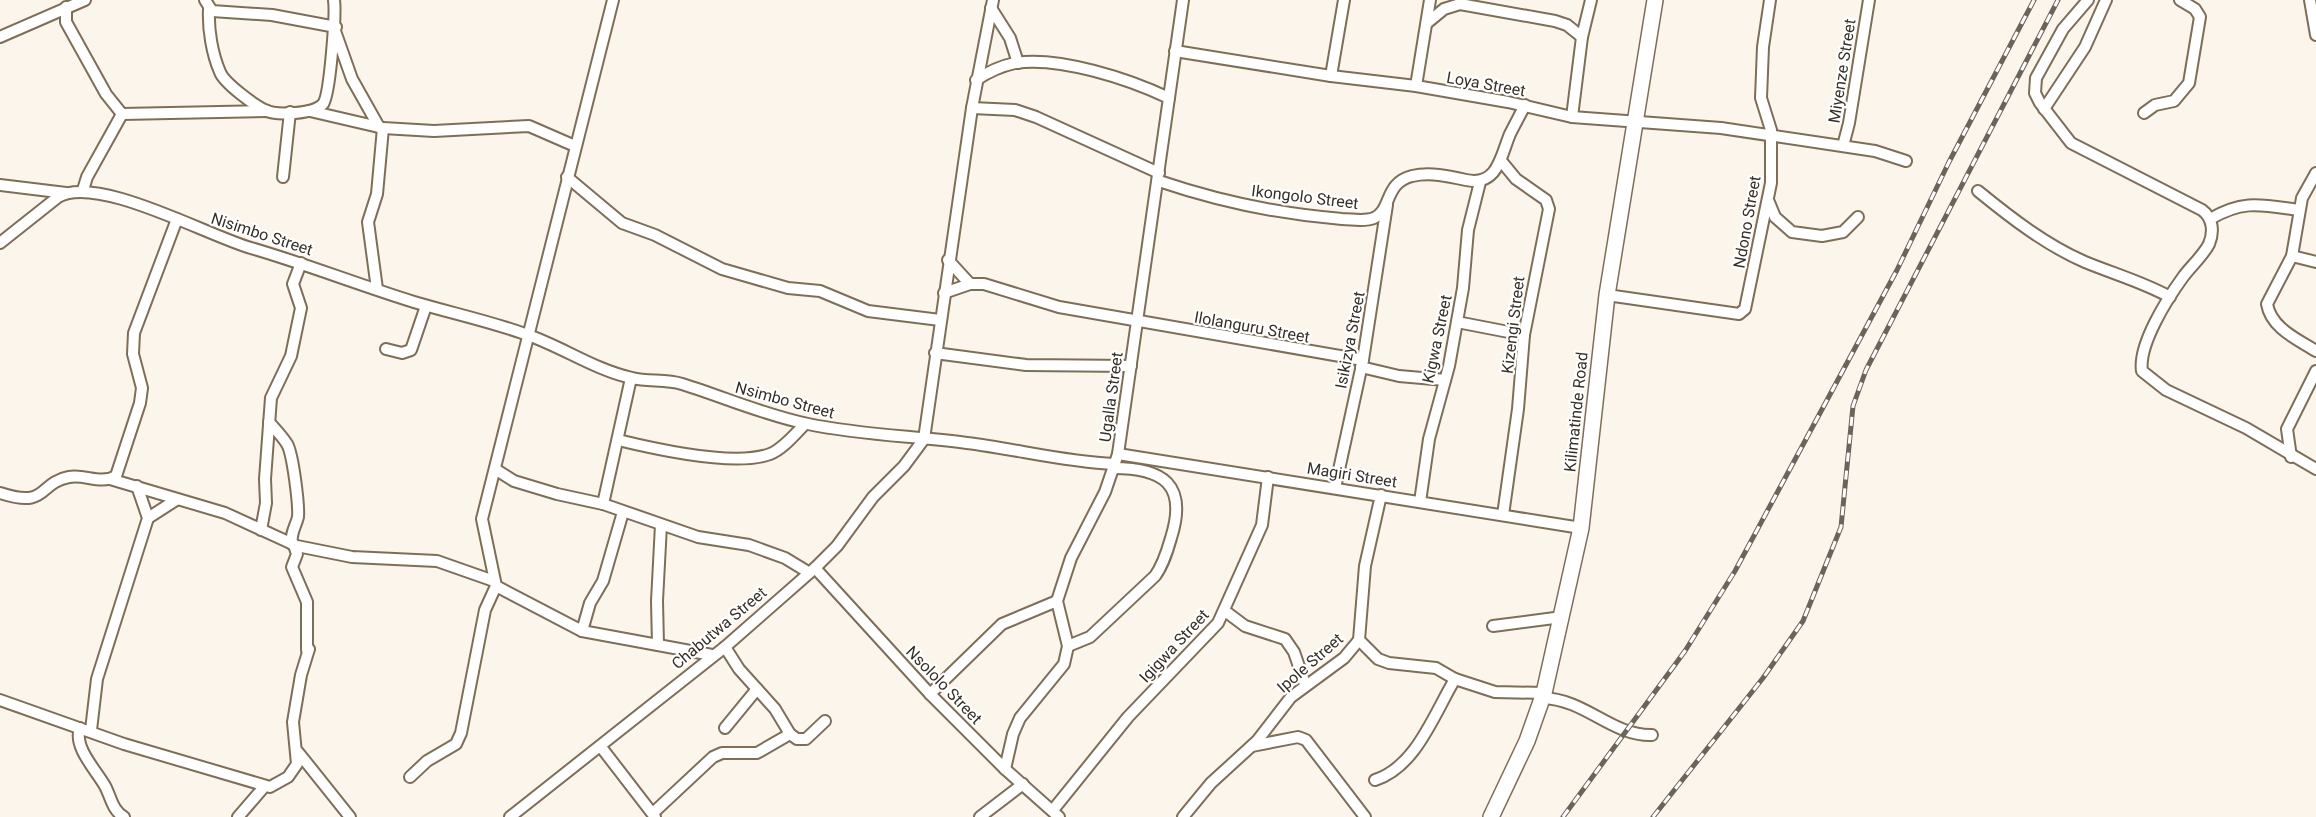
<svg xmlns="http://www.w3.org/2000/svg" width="2316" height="817" viewBox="0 0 2316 817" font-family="Roboto,sans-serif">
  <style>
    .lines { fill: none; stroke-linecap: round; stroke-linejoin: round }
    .street-casing { stroke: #7e6e58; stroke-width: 14 }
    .secondary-casing { stroke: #7e6e58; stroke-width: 18 }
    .street { stroke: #fff; stroke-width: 10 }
    .secondary { stroke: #fff; stroke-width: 15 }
    .rail-casing { stroke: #6b645b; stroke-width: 5 }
    .rail { stroke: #fff; stroke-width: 3; stroke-dasharray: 9; stroke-linecap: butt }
    .labels { text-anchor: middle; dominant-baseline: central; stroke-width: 4.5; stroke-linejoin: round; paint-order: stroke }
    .street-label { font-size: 16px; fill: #362f26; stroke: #fff }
  </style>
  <rect width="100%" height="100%" fill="#fcf5eb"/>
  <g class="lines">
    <g class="street-casing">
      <g id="street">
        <polyline points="205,0 212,11 272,15 336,27"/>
        <polyline points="613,0 482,519 496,586 582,631 712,655"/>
        <path d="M2088,0L2063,29L2036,78L2035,93L2040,103L2071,143L2202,210C2213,218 2214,232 2209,244C2203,256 2191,266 2183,277C2167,299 2138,345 2142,371L2166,390L2246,428L2316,469"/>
        <polyline points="2310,0 2316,35"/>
        <polyline points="66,7 66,22 106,94 122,114 267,111"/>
        <polyline points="991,8 1010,38 1018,63"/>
        <path d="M209,9C208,29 212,54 220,72C224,83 254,105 265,110C276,116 314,114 323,104C330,95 336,14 334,0"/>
        <polyline points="1427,23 1444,9 1460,4 1555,21 1567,25 1582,37"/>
        <polyline points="335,31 352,79 379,127"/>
        <polyline points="0,37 85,0"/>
        <polyline points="1175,51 1331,76 1416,86 1508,102 1572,117 1721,128 1875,151 1906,161"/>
        <polyline points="1331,76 1344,0"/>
        <path d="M976,80C988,72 1001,66 1015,63C1059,56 1129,79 1169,98"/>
        <polyline points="1416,86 1430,0"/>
        <polyline points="972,108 1015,110 1036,117 1159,173"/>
        <polyline points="2044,109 2085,47 2106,0"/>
        <polyline points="310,111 383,128 434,131 529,126 575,146"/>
        <polyline points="2144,113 2155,105 2174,101 2189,83 2200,17 2195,9 2180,0"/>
        <polyline points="1572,117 1582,37 1591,0"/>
        <polyline points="1843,146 1849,123 1869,0"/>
        <polyline points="1502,162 1516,179 1546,200 1549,209 1524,335 1518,409 1503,515"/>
        <path d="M2316,173L2302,198L2292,256L2267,304C2271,328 2297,339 2316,351"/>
        <polyline points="283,177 290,112"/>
        <polyline points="567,177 622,223 655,235 722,269 788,288 820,291 868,311 940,320"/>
        <path d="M1159,181C1218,201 1279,214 1342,219C1352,219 1364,222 1374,218C1392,210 1384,183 1412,176C1430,172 1448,176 1466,180C1498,187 1501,155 1510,134C1515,124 1520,115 1525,105"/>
        <polyline points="0,185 66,193"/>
        <polyline points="83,190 87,177 122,114"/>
        <path d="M1978,191C2011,218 2046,245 2085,262C2114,274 2143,282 2170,297"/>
        <polyline points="1768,200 1775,217 1792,232 1822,236 1843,232 1858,217"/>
        <path d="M2210,219C2244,199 2262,205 2299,210"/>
        <path d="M0,243L58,197C97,174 208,236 251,248C306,264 359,285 414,302C451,313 489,321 525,334C561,346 595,370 632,378C648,382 666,379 682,384C724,397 764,415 808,424C860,435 914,436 967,443C1016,449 1065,462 1114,464"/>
        <polyline points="2292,256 2316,262"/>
        <polyline points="948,260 970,284"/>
        <polyline points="377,289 368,222 377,194 383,128"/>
        <polyline points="944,293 970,284 984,284 1059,307 1363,360"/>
        <polyline points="1607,295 1739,314 1745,309 1771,183 1771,130 1761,98 1763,47 1770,0"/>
        <polyline points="1457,322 1524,335"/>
        <polyline points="386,349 402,353 411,350 426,306"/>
        <polyline points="935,353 1026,365 1131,366"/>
        <polyline points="1361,367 1399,376 1445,380"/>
        <path d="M269,422C275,429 282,436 287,444C293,454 299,505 298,517C296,526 290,533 292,544"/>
        <path d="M618,440C655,449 735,467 770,454C783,449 795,434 805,424"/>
        <polyline points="1118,454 1581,528"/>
        <polyline points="2291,457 2287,429 2316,371"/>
        <polyline points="495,469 514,481 557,494 603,504 698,537 749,545 785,558 808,572"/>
        <polyline points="110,479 225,513 297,546 352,557 437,561 494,581"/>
        <polyline points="1335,488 1363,360 1387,205"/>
        <path d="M0,493C49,509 37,483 69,477C86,474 100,485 116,476L140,403L142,388L133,354L134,333L177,219"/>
        <polyline points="1420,502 1429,439 1449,366 1463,288 1468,230 1480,182"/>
        <polyline points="603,504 631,378"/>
        <polyline points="148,518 176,500"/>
        <polyline points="261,530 266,503 265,479 271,398 291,356 301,308 293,284 301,263"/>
        <polyline points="294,545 297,554 292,567 307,602 307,650"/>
        <polyline points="815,568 930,694 1005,769 1059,817"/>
        <polyline points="1225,611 1245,626 1285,639 1294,652 1305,684"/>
        <polyline points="1493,626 1562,617"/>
        <polyline points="582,631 590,603 603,581 623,512"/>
        <polyline points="1359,640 1378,659 1389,663 1436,668 1455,679 1495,692 1544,693"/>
        <polyline points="658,645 657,601 661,525"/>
        <path d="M1068,646L1090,637L1155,576C1163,565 1167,552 1171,538C1188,484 1163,468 1113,468"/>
        <polyline points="725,647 739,669 775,709 790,734 797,739 806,739 825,721"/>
        <polyline points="930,694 1002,624 1057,601"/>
        <path d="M1542,698C1586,699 1611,736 1652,735"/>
        <polyline points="0,700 124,744 270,787 288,777 297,764 293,722 301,675 309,649"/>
        <path d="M80,728C73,747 96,770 105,786C111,797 112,810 124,817"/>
        <polyline points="725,728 757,689"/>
        <polyline points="91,730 97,679 148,518 137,486"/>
        <polyline points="1252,746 1298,737 1306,740 1365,817"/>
        <polyline points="601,747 655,817"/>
        <polyline points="298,752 350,817"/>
        <polyline points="1005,769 1013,734 1020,718 1064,664 1068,646 1057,601 1071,558 1105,492 1118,454 1183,0"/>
        <polyline points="410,777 427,761 456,744 461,733 485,610 496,586"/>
        <path d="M1375,780C1416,767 1434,714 1455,679"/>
        <polyline points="1053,810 1128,717 1218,623 1262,525 1268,477"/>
        <polyline points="653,813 713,757 722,753 757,753 790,734"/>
        <polyline points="238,817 264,787"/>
        <polyline points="510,817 725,647 815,568 837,546 873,497 904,466 924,439 972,108 993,0"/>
        <polyline points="980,817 1023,784"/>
        <polyline points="1183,817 1211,783 1257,741 1291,697 1344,658 1359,640 1365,566 1381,495"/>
      </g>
    </g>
    <g class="secondary-casing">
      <polyline id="secondary" points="1491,817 1527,741 1544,693 1581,528 1607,295 1655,0"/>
    </g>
    <use href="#street" class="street"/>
    <use href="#secondary" class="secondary"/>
    <g class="rail-casing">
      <g id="rail">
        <polyline points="1563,817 1685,651 1735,571 1897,270 1949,162 2034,0"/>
        <polyline points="1653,817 1763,678 1803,621 1841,527 1853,406 1866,370 2058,0"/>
      </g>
    </g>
    <use href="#rail" class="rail"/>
  </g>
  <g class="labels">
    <g class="street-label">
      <text transform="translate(1842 71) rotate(-81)">Miyenze Street</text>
      <text transform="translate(1486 84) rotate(10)">Loya Street</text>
      <text transform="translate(1305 197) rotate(7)">Ikongolo Street</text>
      <text transform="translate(1747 222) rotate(-80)">Ndono Street</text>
      <text transform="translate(262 234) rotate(18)">Nisimbo Street</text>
      <text transform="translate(1513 325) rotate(-83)">Kizengi Street</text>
      <text transform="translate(1252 327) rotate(10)">Ilolanguru Street</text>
      <text transform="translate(1437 339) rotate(-78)">Kigwa Street</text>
      <text transform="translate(1350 340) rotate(-79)">Isikizya Street</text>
      <text transform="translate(1111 397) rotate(-82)">Ugalla Street</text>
      <text transform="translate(785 400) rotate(15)">Nsimbo Street</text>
      <text transform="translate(1576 412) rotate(-84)">Kilimatinde Road</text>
      <text transform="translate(1352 475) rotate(9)">Magiri Street</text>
      <text transform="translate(719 628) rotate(-40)">Chabutwa Street</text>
      <text transform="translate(1174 646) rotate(-47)">Igigwa Street</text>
      <text transform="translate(1310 663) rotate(-41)">Ipole Street</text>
      <text transform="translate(944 685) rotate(46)">Nsololo Street</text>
    </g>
  </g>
</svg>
